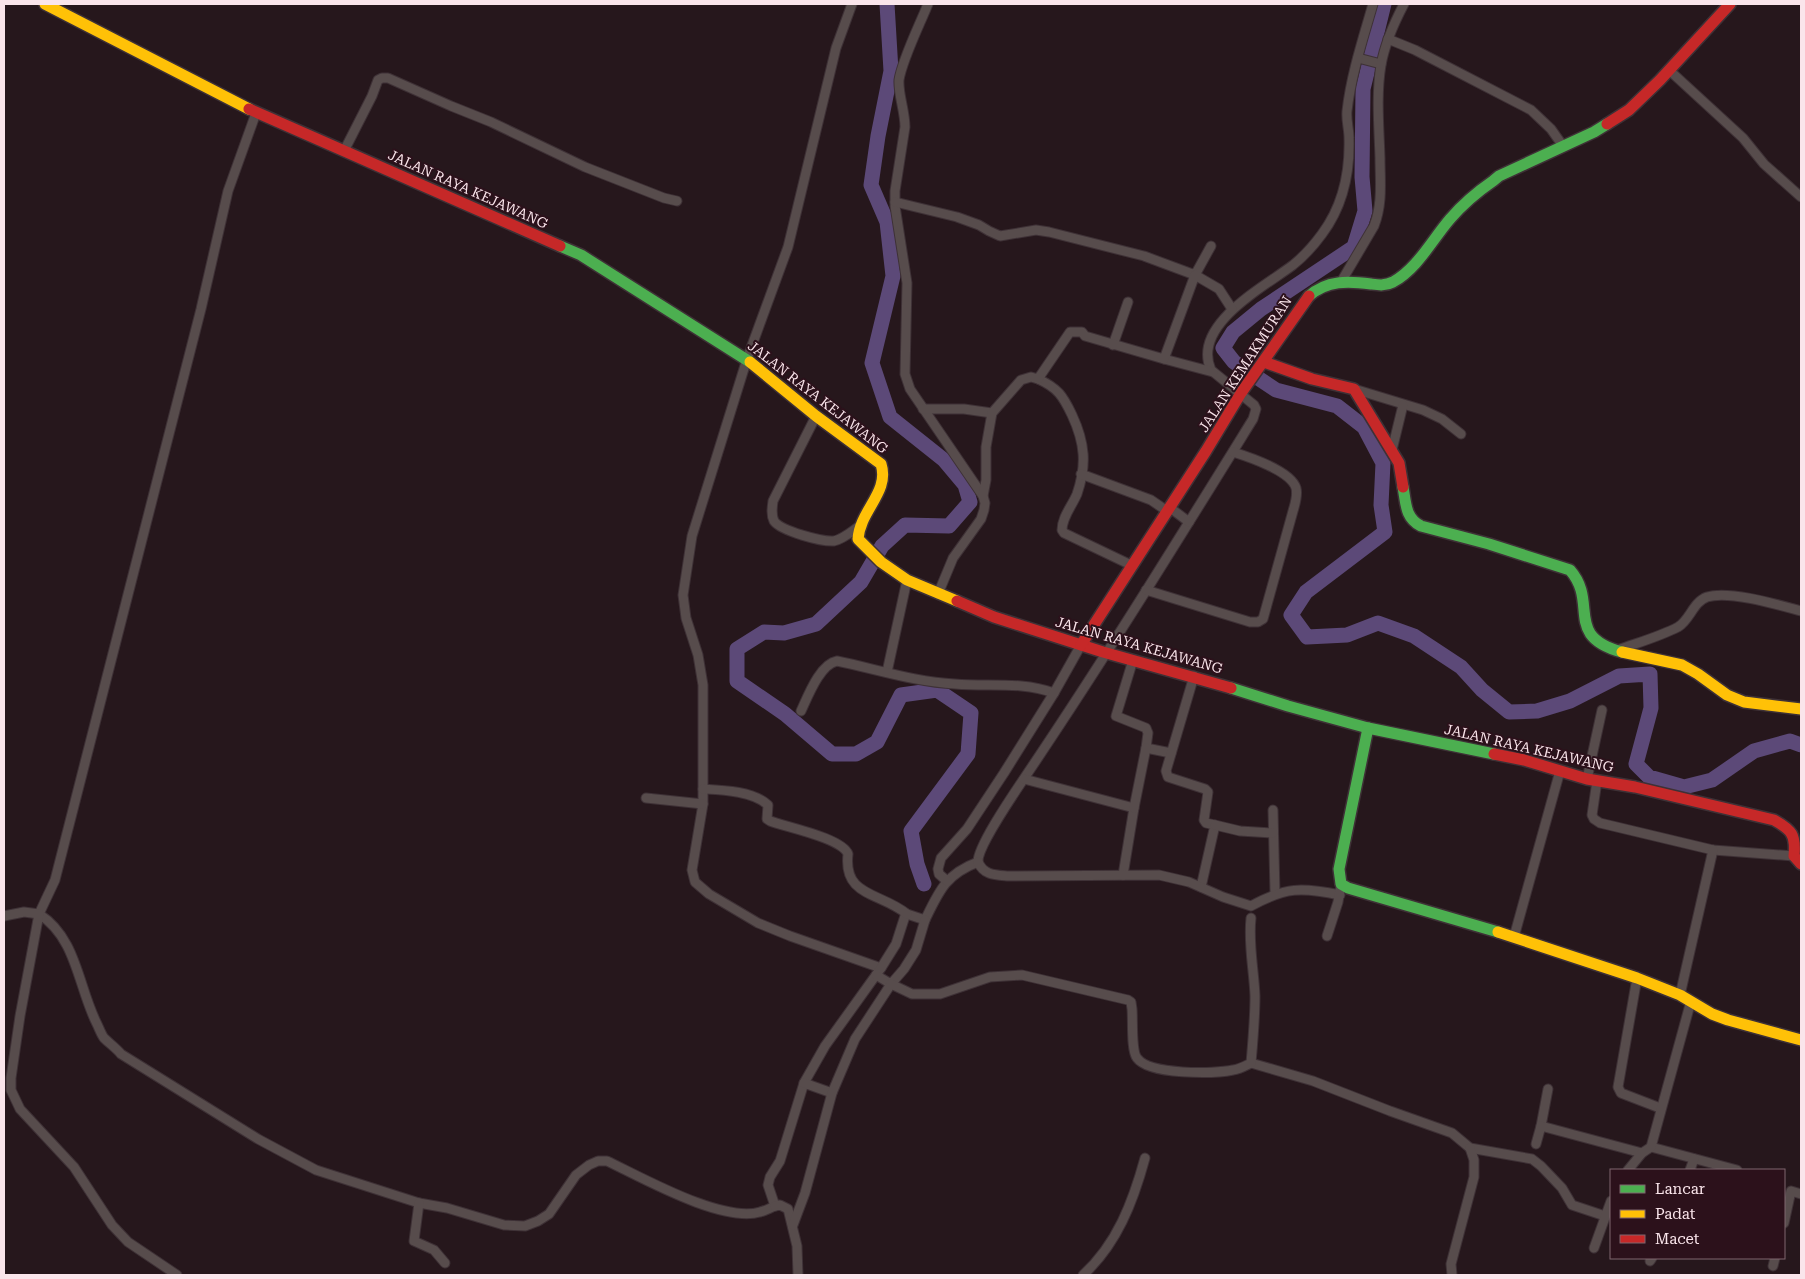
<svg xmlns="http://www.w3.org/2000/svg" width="1805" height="1279" viewBox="0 0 1805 1279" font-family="'Roboto Serif',serif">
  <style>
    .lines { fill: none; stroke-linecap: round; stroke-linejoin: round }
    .river { stroke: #5c4978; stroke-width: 15 }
    .street-casing { stroke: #3e3136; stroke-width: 11 }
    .fast-casing { stroke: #3e3136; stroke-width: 14 }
    .slow-casing { stroke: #3e3136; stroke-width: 14 }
    .jam-casing { stroke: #3e3136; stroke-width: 14 }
    .street { stroke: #574c4c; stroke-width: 9 }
    .fast { stroke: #4caf50; stroke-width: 11 }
    .slow { stroke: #ffc107; stroke-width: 11 }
    .jam { stroke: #c62828; stroke-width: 11 }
    .labels { text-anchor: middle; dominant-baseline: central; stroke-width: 4; stroke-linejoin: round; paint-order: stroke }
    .street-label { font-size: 14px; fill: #fae5eb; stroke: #2c111b }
  </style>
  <rect width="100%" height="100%" fill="#26171c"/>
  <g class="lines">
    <g class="river">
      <polyline points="887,4 891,71 878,136 871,185 887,222 893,276 872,363 890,417 944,460 965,485 970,502 949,526 905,525 882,546 861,582 816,624 784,633 764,632 737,649 737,681 785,714 832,754 856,754 877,742 901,695 937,690 971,713 968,754 911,831 917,864 924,884"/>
      <polyline points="1384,4 1363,89 1362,177 1365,211 1354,247 1261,309 1233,332 1223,348 1234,362 1276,390 1337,406 1364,427 1383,463 1381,505 1385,532 1306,592 1291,615 1307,637 1347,635 1378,623 1414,636 1461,667 1482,690 1509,712 1537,711 1570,701 1619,676 1650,674 1651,708 1636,764 1649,777 1684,787 1712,780 1754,751 1790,741 1801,745"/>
    </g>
    <g class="street-casing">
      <g id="street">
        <polyline points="852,4 836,48 788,247 747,359 692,536 683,595 686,618 698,655 703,685 703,804 692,870 695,882 709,894 758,923 790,936 881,968"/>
        <path d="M928,4C920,24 902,60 899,80C898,94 905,111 905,127L895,191V206L907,283L905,374L910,389L983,496"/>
        <polyline points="1388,39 1415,50 1531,110 1551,129 1563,146"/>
        <polyline points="1358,58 1381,64"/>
        <polyline points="1669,70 1743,138 1764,164 1801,197"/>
        <path d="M256,113L228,191L201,309L55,880L39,914C77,938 78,987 97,1024C99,1028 101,1034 104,1038C109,1043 116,1048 121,1054L258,1139L316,1170L419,1203L447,1208L504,1225L525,1226L538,1221L549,1214L576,1175L589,1165L598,1161H607C643,1178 722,1223 760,1212C765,1211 770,1208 775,1206L768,1185L770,1177L780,1161L804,1083L825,1046L881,968L896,944L905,916L907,914L925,920C939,891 946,874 978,862C977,847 1015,792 1025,777C1104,660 1178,540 1253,419L1256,409L1254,405L1211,370C1191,325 1264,287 1293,265C1303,257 1314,245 1322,234C1343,206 1350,172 1349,138C1349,129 1346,120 1347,111C1351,75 1363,39 1373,4"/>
        <polyline points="344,151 372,96 378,80 382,78 388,78 451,106 491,122 585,167 664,198 677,201"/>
        <polyline points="895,202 957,217 979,225 989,231 1000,236 1036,230 1049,232 1144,256 1195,275 1211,246"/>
        <path d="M1341,282L1374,226C1383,203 1380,181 1380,158C1379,127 1376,95 1381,65C1385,43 1394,23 1404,4"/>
        <polyline points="1113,345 1128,302"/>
        <polyline points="1164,359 1213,372"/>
        <path d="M1038,379C1058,388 1063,396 1072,415C1085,443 1087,465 1077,494C1072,506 1062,517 1062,530L1064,533L1131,565"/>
        <polyline points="1354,389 1423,410 1442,419 1461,434"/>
        <polyline points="923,409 964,409 992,413"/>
        <path d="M816,416L773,501C772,508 771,515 774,521C781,531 822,542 834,541C843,539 851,532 858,527"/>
        <polyline points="1392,450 1403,405"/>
        <polyline points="1081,474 1151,500 1167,511"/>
        <polyline points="1169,507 1189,522"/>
        <path d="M1146,590L1250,622H1258L1263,619L1293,511C1295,504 1298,496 1296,488C1291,471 1249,457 1233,452"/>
        <polyline points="938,594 953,558 981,519 984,510 985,503 983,496 986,480 986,447 992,413 1021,380 1031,377 1038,379 1070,332 1082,332 1085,336 1164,359 1195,275 1219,289 1232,309"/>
        <path d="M1618,650C1637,643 1661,636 1678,627C1690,620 1693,602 1707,597C1729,590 1779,605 1801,611"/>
        <polyline points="1133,660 1116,716 1146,728 1148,733 1146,748 1171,753"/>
        <polyline points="887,672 907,580"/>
        <polyline points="1194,676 1166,771 1168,777 1205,789 1208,792 1204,820 1206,823 1215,825 1201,887"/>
        <path d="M801,711C808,696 820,664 837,661C876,669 915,682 955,684C989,687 1021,681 1054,693"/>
        <polyline points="1024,779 1134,808 1123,875"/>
        <polyline points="1587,779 1602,710"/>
        <polyline points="1597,781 1592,815 1594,819 1600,823 1713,850 1794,856"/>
        <path d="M703,789C722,790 753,791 768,805L767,819L770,821C786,827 842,838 848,854C843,897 880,892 907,914"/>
        <polyline points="646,798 703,804"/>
        <polyline points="1134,808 1146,748"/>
        <polyline points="1273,810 1275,893"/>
        <polyline points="1215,825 1240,831 1273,833"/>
        <path d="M978,862C984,875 994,875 1007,876L1159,875L1189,882L1223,897L1251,906C1286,887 1301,887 1340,895"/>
        <polyline points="947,881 939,874 938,869 941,858 967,829 1004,773 1054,693 1081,645"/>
        <polyline points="4,916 24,912 39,914 20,1016 11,1078 11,1090 20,1109 74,1167 112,1225 128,1242 177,1275"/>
        <polyline points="1327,936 1338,902 1340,890"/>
        <polyline points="1514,937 1560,771"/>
        <polyline points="876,975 891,984 904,969 916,950 925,920"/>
        <polyline points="1637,978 1618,1087 1621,1093 1660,1108"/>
        <polyline points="1680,995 1713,850"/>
        <polyline points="1251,1063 1313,1081 1390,1111 1452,1133 1470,1148 1532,1159 1541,1166 1562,1188 1572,1205 1605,1216"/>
        <polyline points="804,1083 832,1093"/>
        <polyline points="1541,1126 1548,1089"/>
        <polyline points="1536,1144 1541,1126 1642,1153"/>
        <polyline points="1651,1147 1737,1170"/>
        <polyline points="1628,1170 1642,1153 1651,1147 1691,1001"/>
        <polyline points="1690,1170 1694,1159"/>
        <polyline points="419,1203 414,1241 434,1250 445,1263"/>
        <polyline points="775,1206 780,1205 788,1209 797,1246 798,1275"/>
        <polyline points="1784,1223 1791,1191 1801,1194"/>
        <path d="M793,1225L805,1193L832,1093L855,1039L891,984L912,994H940L990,977L1022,975L1128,1000L1131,1002L1132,1009C1133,1019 1131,1051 1137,1058C1149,1075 1214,1074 1233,1070C1240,1069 1245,1066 1251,1063C1253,1040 1255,1018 1255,996C1254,970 1248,944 1251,918"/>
        <polyline points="1594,1248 1611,1201"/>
        <polyline points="1650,1261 1652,1258"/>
        <polyline points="1773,1266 1775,1258"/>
        <path d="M1083,1275C1117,1244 1133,1202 1145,1158"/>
        <polyline points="1452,1275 1451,1264 1474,1177 1474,1160 1470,1148"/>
      </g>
    </g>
    <g class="fast-casing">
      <g id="fast">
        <polyline points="560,246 581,255 750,362"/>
        <path d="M1309,296C1327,280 1348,281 1371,284C1379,285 1385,286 1393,282C1417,269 1432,240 1450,219C1462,205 1477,192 1493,181L1499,176L1594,132L1607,124"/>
        <path d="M1403,487C1406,503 1405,518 1421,526L1489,544L1570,570C1599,603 1563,636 1622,652"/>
        <polyline points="1231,688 1288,706 1368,728 1494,754"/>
        <polyline points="1368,728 1339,869 1341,884 1348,888 1498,932"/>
      </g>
    </g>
    <g class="slow-casing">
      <g id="slow">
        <polyline points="45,4 249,109"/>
        <path d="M750,362L816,416L881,464C890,492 860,510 858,539L881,562L907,580L957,601"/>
        <polyline points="1622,652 1682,665 1698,674 1727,695 1744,702 1801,709"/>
        <polyline points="1498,932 1637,978 1680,995 1712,1014 1728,1020 1801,1040"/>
      </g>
    </g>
    <g class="jam-casing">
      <g id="jam">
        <polyline points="249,109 560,246"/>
        <polyline points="1607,124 1629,110 1660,80 1730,4"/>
        <polyline points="1264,362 1312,379 1354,389 1399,463 1403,487"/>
        <polyline points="957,601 994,617 1103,652 1231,688"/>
        <polyline points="1081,645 1206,451 1241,393 1309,296"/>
        <path d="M1494,754L1524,760L1587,779L1635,787L1774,820C1792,830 1796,835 1794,856L1801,864"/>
      </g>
    </g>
    <use href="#street" class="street"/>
    <use href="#fast" class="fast"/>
    <use href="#slow" class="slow"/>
    <use href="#jam" class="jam"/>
  </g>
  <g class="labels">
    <g class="street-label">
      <text transform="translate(468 189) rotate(24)">JALAN RAYA KEJAWANG</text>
      <text transform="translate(1245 364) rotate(-57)">JALAN KEMAKMURAN</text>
      <text transform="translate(818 397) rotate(38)">JALAN RAYA KEJAWANG</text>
      <text transform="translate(1139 645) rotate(16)">JALAN RAYA KEJAWANG</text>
      <text transform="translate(1529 748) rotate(13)">JALAN RAYA KEJAWANG</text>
    </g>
  </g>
  <rect width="1805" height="1279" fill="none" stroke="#fae5eb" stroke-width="10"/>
  <rect x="1610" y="1169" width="175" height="90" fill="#2c111b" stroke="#7e666e"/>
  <rect x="1620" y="1185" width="25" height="8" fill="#4caf50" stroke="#7e666e"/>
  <text x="1655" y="1194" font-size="15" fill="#fae5eb">Lancar</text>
  <rect x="1620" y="1210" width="25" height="8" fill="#ffc107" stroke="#7e666e"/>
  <text x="1655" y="1219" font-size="15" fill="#fae5eb">Padat</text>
  <rect x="1620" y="1235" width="25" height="8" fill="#c62828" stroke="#7e666e"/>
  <text x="1655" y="1244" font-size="15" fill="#fae5eb">Macet</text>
</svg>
